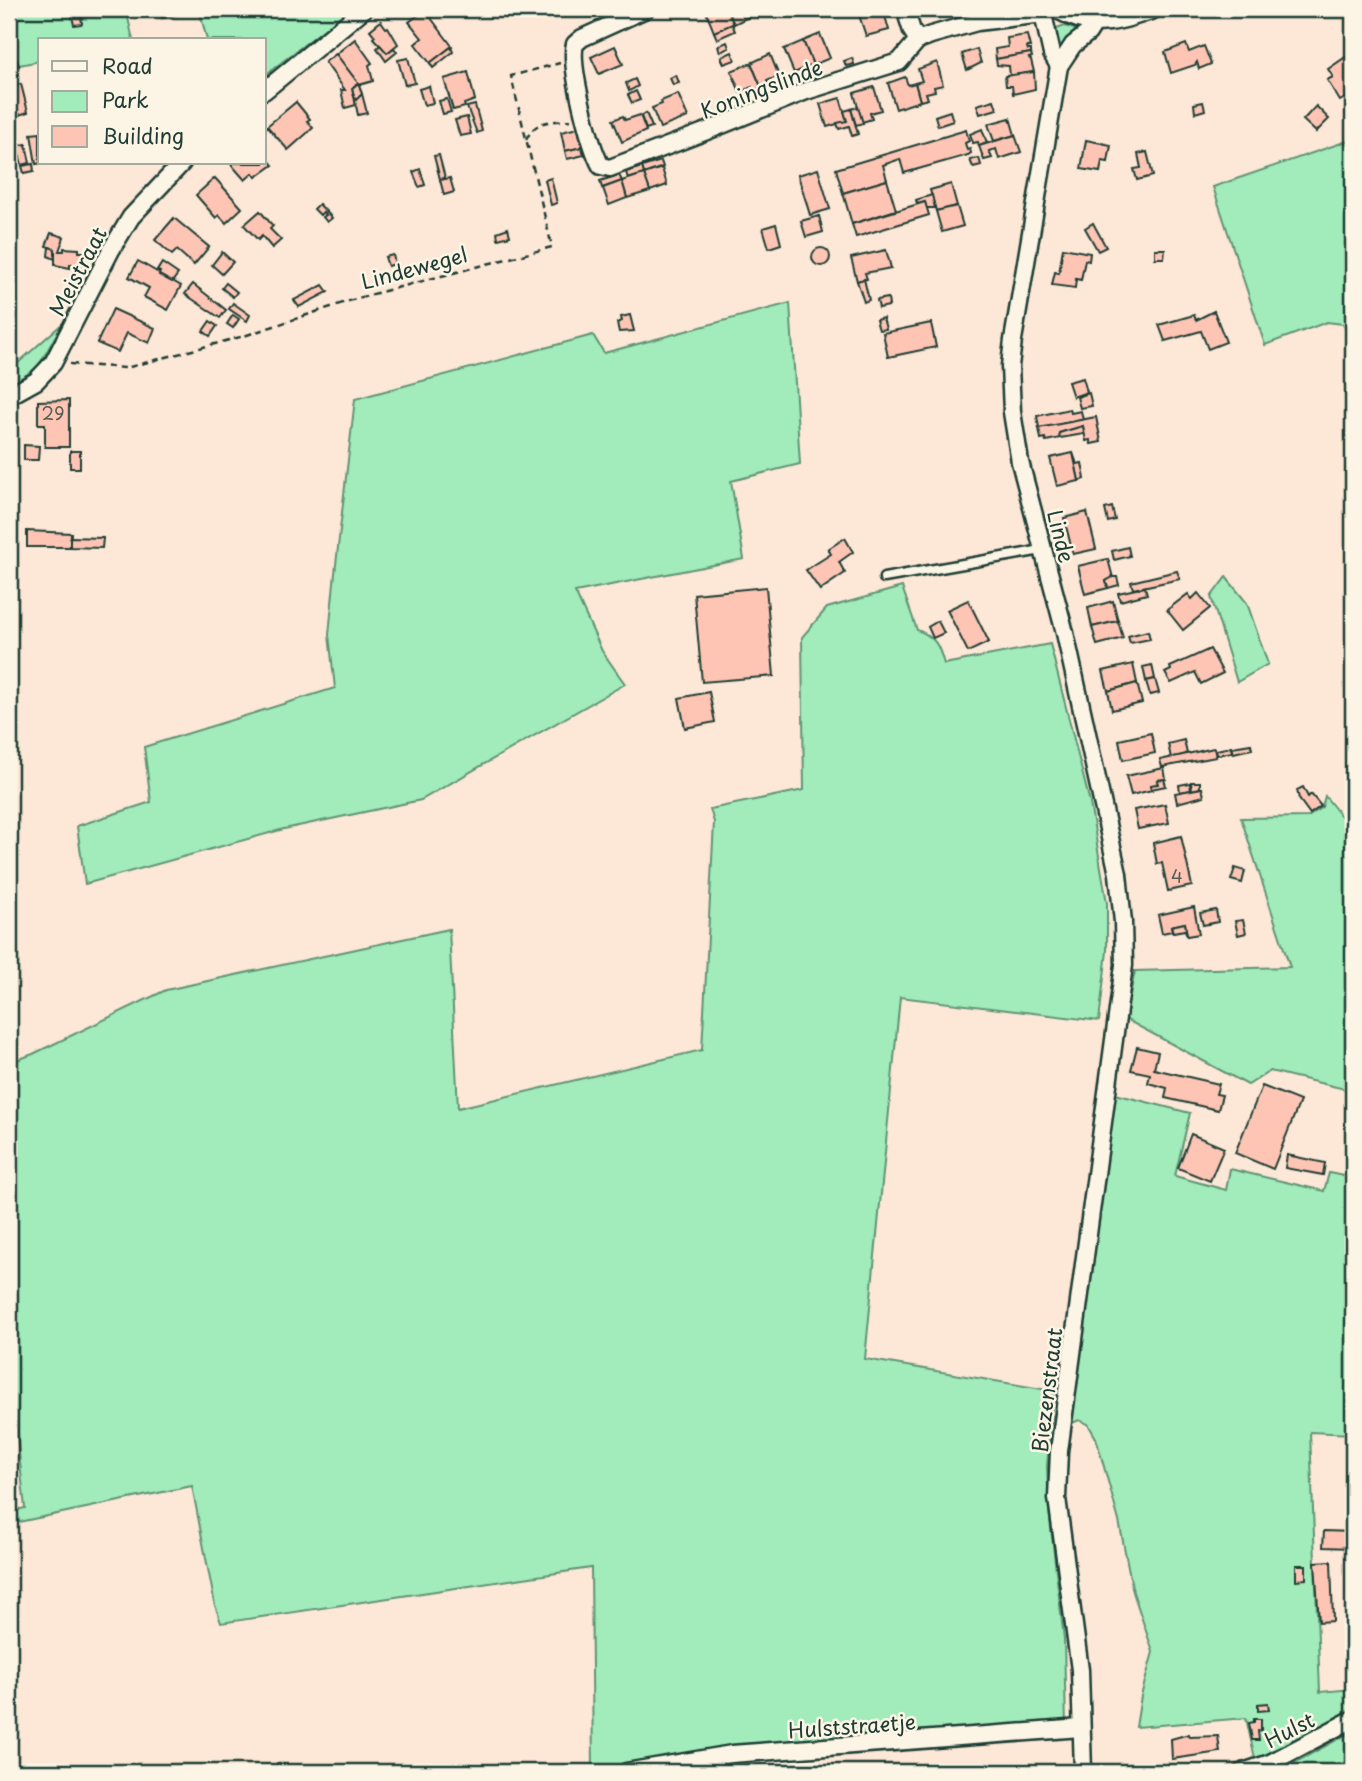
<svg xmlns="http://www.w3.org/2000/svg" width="1362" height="1781" viewBox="0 0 1362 1781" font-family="'Playpen Sans',sans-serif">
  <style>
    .green { fill: #a2ebba; stroke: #609477; stroke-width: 2 }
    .building { fill: #ffc5b4; stroke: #1f3d34; stroke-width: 2 }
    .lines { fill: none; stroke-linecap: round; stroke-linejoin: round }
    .service-casing { stroke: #1f3d34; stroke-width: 13 }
    .minor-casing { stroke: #1f3d34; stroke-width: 21 }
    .tertiary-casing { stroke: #1f3d34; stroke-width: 24 }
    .path { stroke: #1f3d34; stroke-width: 2.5; stroke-dasharray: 7 5; stroke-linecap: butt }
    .service { stroke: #fcf5e5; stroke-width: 8 }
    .minor { stroke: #fcf5e5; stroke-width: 16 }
    .tertiary { stroke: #fcf5e5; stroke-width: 19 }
    .labels { text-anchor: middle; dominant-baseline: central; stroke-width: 5; stroke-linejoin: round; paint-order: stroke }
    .number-label { font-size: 18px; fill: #575f54 }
    .street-label { font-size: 21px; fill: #1f3d34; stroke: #fcf5e5 }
  </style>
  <rect width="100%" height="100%" fill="#fde7d6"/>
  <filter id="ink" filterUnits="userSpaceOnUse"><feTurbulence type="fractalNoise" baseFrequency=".0143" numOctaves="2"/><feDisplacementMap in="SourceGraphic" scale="14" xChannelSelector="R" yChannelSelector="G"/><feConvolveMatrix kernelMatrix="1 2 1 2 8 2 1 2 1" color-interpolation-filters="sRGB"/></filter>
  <g filter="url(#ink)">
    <g class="green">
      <polygon points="9,9 126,9 133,40 40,40 40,61 9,67"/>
      <polygon points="199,9 350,9 264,76 264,40 207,40"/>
      <polygon points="1065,26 1074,29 1076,31 1075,35 1058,48 1054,30"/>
      <polygon points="1353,139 1353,344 1343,324 1327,322 1265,345 1213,187"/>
      <polygon points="790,303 800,464 731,481 744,559 575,592 602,651 625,684 421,800 284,829 85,884 77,826 151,802 144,747 335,688 329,635 334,582 355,399 593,335 604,353"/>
      <polygon points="63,323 38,367 9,386 9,371"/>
      <polygon points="1226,577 1247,603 1268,664 1237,682 1211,597"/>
      <path d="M902,587L917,630C936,637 939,646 944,664L1050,644L1090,803L1107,903V951L1099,1021L900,997L865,1359L1054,1391L1047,1466L1049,1511L1064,1639L1066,1727L739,1747L593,1771L591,1568L221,1623L215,1605L192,1486L9,1524V1512L25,1508L9,1362V1063L33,1054L166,990L449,929L458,1108L702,1050L714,822L710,809L804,790L802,637L827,608Z"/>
      <polygon points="1325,796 1353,831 1353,1002 1351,1001 1347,1007 1353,1011 1353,1091 1270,1071 1248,1085 1125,1019 1135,971 1290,967 1241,818 1308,817 1322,807"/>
      <polygon points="1115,1094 1190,1113 1175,1176 1226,1190 1230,1169 1324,1191 1329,1173 1353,1178 1353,1434 1310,1432 1320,1692 1353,1689 1353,1714 1256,1763 1246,1718 1136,1727 1141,1696 1153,1652 1133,1592 1119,1521 1096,1438 1088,1424 1079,1420 1070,1424"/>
      <polygon points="1353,1731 1353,1760 1317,1772 1282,1772 1281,1770"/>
    </g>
    <g class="building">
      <polygon points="159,9 182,9 184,13 162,18"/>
      <polygon points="709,9 727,9 734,24 714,32 706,12"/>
      <polygon points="727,9 750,9 753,15 734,24"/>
      <polygon points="857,9 883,9 889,30 866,36"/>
      <polygon points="425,10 452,46 430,63 415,44 422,38 409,22"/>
      <polygon points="81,15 82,24 74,25 72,16"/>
      <polygon points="381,21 386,28 388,27 398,44 387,53 373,38 375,36 370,30"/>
      <polygon points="732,24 735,31 717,39 714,32"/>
      <polygon points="820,34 830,58 813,65 803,41"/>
      <polygon points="1027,35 1030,47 1027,47 1028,50 1031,50 1031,53 996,59 995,49 1008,47 1007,38"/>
      <polygon points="355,39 372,63 369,65 373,81 359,85 362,94 355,101 352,88 358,83 336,54"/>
      <polygon points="803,41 813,65 794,73 784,49"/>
      <polygon points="727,42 729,48 720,52 718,46"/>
      <polygon points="1186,44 1189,52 1204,46 1211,64 1199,69 1197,62 1195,65 1171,73 1165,52"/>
      <polygon points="380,45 387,53 394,48 397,52 386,61 377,48"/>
      <polygon points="615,46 623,64 599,74 591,57"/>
      <polygon points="451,47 453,52 433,68 430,63"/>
      <polygon points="977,49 981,63 967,70 962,54"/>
      <polygon points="732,52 735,60 724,64 721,57"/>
      <polygon points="1353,52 1353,93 1340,101 1327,80 1333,77 1328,69"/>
      <polygon points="14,53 19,66 9,67 9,55"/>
      <polygon points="1031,53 1032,57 1029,58 1031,60 1034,72 1010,76 1009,66 997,65 996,59"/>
      <polygon points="336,54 358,83 352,88 356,105 345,108 341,90 345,90 325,62"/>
      <polygon points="770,54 779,76 767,81 768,84 761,87 751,63"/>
      <polygon points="408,58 415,83 405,85 398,60"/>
      <polygon points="852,58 854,64 846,66 844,61"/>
      <polygon points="937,62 943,85 934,87 935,91 926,93 928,99 920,101 915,83 922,81 918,69"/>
      <polygon points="751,63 761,87 754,91 752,87 740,92 731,71"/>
      <polygon points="468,72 475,100 464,104 465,107 453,110 444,79"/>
      <polygon points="1034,72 1035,89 1013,94 1012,86 1006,86 1005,76"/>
      <polygon points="676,75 679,83 673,85 670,78"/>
      <polygon points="905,77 908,85 915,83 920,101 896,109 888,83"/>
      <polygon points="635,79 638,86 629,91 626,83"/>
      <polygon points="21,84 28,112 13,117 9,100 9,86"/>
      <polygon points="429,86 433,103 424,105 419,89"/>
      <polygon points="874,87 881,110 870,113 872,119 862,122 854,93"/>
      <polygon points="636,91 640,100 632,103 628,95"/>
      <polygon points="362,94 367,113 358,115 355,101"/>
      <polygon points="678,94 688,117 660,128 652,108 662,104 661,101"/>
      <polygon points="840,98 847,121 827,127 820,104"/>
      <polygon points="447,99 451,112 443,114 439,101"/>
      <polygon points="994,100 997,109 980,114 977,105"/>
      <polygon points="296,102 310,119 307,121 313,128 288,150 267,126"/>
      <polygon points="1203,102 1205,110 1195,113 1194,104"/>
      <polygon points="475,105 482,131 477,133 467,107"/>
      <polygon points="1316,106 1329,119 1316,132 1303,120"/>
      <polygon points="858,107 863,123 856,125 851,109"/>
      <polygon points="851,109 858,134 852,136 849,126 839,129 837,123 847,121 844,111"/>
      <polygon points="950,111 953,121 938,126 935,116"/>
      <polygon points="646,113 652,127 646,129 641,116"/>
      <polygon points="640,115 646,131 622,142 613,120 623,116 625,120"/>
      <polygon points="467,117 471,134 460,136 455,120"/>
      <polygon points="1010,118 1015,135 994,141 988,124"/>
      <polygon points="578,128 582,147 565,151 561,132"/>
      <polygon points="982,129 987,143 979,146 978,142 973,143 970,134"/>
      <polygon points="966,130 969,141 965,143 967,150 970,149 971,153 968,155 904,173 900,159 883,165 887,180 843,193 836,169"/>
      <polygon points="40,133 40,163 43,163 36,164 31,134"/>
      <polygon points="1015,135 1021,152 999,159 996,149 989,151 992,158 984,160 979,146"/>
      <polygon points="1086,140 1111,145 1108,162 1102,161 1100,172 1081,169"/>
      <polygon points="26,144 30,163 22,165 17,146"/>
      <polygon points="582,147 584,155 567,159 565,151"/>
      <polygon points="1147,152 1153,176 1137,180 1134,169 1141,168 1138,154"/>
      <polygon points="264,155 273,165 256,177 253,173 245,180 230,163 264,163"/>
      <polygon points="439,155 445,178 440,179 434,156"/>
      <polygon points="979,158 981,165 973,167 970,160"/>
      <polygon points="661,161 663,167 644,174 642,167"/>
      <polygon points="33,164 34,171 24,173 22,166"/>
      <polygon points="642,167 644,174 628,179 626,172"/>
      <polygon points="662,168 667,185 650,191 644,174"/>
      <polygon points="420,169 425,185 419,187 413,172"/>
      <polygon points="818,169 830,209 810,215 798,175"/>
      <polygon points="644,174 650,191 627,198 622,181"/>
      <polygon points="619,175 622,181 602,188 600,181"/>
      <polygon points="215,178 242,208 226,223 219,215 216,218 196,195"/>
      <polygon points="450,178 454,192 444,195 440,180"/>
      <polygon points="551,178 557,203 551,205 545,180"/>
      <polygon points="887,180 896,210 852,224 843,193"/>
      <polygon points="622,181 627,198 609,205 603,188"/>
      <polygon points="951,184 957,206 936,211 930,190"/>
      <polygon points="932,195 935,208 926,208 925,202 917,204 916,200"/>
      <polygon points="925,202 929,215 856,237 852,224"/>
      <polygon points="319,204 332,218 327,222 323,217 326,215 323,212 320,215 314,209"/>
      <polygon points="957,206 963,226 942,232 936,211"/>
      <polygon points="260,211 273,226 270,229 281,240 272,248 262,236 258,240 244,225"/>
      <polygon points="819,216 823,232 806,237 801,221"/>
      <polygon points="174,218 209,247 194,265 177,250 172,255 155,240"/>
      <polygon points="1093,223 1106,247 1098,251 1085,228"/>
      <polygon points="776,224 781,244 769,248 763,228"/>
      <polygon points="508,228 510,236 498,239 497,232"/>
      <polygon points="51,233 64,237 59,251 64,251 64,248 79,249 79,252 86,252 85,264 70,264 70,268 55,265 55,249 46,246"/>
      <polygon points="49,247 55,249 55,259 48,256"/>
      <circle cx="821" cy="257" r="9"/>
      <polygon points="1063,248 1090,253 1089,261 1085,260 1081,280 1076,279 1075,288 1052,285 1055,272 1059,273"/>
      <polygon points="1155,249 1165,249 1164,258 1155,258"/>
      <polygon points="886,250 891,268 865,273 867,279 857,281 851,258"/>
      <polygon points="222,252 233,262 222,274 212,265"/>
      <polygon points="393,255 395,264 388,266 385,257"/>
      <polygon points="138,261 181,286 168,310 144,297 149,288 129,277"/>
      <polygon points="162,263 178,274 172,282 159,275 160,272 157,271"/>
      <polygon points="864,279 869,300 864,302 857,281"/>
      <polygon points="226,283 237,292 233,297 222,288"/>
      <polygon points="193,284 226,310 220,318 185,294"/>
      <polygon points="323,285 328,292 299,307 294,300"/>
      <polygon points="888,298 889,306 879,308 877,300"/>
      <polygon points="233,303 250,315 247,321 229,309"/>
      <polygon points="113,309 155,328 149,343 127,333 118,352 97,343"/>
      <polygon points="1214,311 1226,342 1208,349 1201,331 1165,341 1159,325 1194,315 1196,320"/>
      <polygon points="233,315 239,319 233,328 227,324"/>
      <polygon points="630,315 634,331 619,332 617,323 622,321 621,317"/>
      <polygon points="883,318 886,329 879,330 876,320"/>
      <polygon points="210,321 217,326 210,336 203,331"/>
      <polygon points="931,323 936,347 888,357 883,333"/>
      <polygon points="1083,378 1087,392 1073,397 1068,382"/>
      <polygon points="1089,393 1092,406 1080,408 1077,397"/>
      <polygon points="69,400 69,447 45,447 45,424 38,424 38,401"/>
      <polygon points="1070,409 1071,413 1081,411 1083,420 1039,428 1037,416"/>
      <polygon points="1096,417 1101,442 1091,444 1090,440 1086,441 1083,426 1059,433 1060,438 1046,441 1045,438 1041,439 1039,428"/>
      <polygon points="1083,426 1084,434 1060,438 1059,433"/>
      <polygon points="24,445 39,446 38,460 24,460"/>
      <rect x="70" y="451" width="10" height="17"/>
      <polygon points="1073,453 1077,464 1082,463 1085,479 1079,481"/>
      <polygon points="1073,453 1079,481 1057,486 1050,458"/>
      <polygon points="1112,507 1115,520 1108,522 1105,509"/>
      <polygon points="1087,512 1096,549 1073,554 1064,518"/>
      <polygon points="27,531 71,533 70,547 27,547"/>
      <polygon points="70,537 103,538 102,548 70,547"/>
      <polygon points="845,538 853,552 839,562 845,573 820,590 806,570 831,554 828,549"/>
      <polygon points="1128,547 1130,556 1114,560 1112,551"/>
      <polygon points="1108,559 1113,578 1106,581 1108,588 1085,594 1078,566"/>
      <polygon points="1177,571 1180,579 1133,589 1131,582"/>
      <polygon points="1113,577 1117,577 1119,585 1108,588 1106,581"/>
      <polygon points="766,587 774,676 702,682 694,594"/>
      <polygon points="1145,587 1147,594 1120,601 1118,593"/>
      <polygon points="1198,593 1210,608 1183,630 1167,610 1188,594 1192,599"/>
      <polygon points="968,600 989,642 968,652 947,610"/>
      <polygon points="1113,601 1118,621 1092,627 1088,608"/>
      <polygon points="938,621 944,633 933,638 928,627"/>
      <polygon points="1118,621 1123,638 1097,645 1092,627"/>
      <polygon points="1148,631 1150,639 1130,643 1128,636"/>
      <polygon points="1210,649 1223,673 1201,684 1195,672 1171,683 1165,673 1171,670 1170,667"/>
      <polygon points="1133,664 1137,683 1108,691 1103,671"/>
      <polygon points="1152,665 1155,679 1146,681 1143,667"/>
      <polygon points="1155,679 1159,693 1150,695 1146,681"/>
      <polygon points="1137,683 1142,703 1112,710 1108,691"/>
      <polygon points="709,692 715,722 685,728 679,698"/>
      <polygon points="1151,733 1155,753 1123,760 1119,740"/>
      <polygon points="1184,740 1187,754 1171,758 1168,744"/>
      <polygon points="1251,744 1252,749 1233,753 1232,747"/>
      <polygon points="1231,747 1232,752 1217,755 1216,750"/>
      <polygon points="1214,748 1216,757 1162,767 1160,760"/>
      <polygon points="1164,768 1166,779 1157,780 1158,784 1151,785 1152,790 1131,795 1126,776"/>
      <polygon points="1164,779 1166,786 1151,789 1151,785 1158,784 1157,780"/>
      <polygon points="1191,782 1200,782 1200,788 1192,790"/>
      <polygon points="1190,783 1191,790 1180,792 1179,785"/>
      <polygon points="1303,787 1308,797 1311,794 1321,806 1310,814 1299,799 1297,790"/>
      <polygon points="1202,788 1204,796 1177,803 1175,793"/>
      <polygon points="1165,804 1169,823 1138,829 1134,810"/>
      <polygon points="1181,836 1192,886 1168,891 1162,863 1157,864 1153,843"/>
      <polygon points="1235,868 1245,871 1242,883 1231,880"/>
      <polygon points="1194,907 1199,934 1187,936 1185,923 1171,926 1172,931 1162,933 1158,915"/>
      <polygon points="1216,910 1218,922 1203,925 1200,913"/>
      <polygon points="1243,920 1246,933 1238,935 1235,921"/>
      <polygon points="1185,923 1187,936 1185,930 1173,932 1171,926"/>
      <polygon points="1137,1047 1158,1052 1154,1069 1219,1084 1216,1094 1222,1095 1218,1110 1165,1098 1167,1088 1148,1083 1150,1074 1131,1070"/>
      <polygon points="1262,1086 1300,1101 1273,1169 1235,1153"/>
      <polygon points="1191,1134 1224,1148 1210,1181 1178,1168"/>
      <polygon points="1287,1155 1325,1163 1323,1175 1285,1168"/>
      <polygon points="1324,1531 1353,1532 1353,1548 1323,1547"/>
      <polygon points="1331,1561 1333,1621 1319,1622 1315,1562"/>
      <polygon points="1296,1565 1306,1565 1306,1579 1296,1580"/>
      <polygon points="1268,1703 1269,1710 1258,1711 1258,1704"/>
      <polygon points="1254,1719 1261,1719 1261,1730 1258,1731 1259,1740 1252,1740 1249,1723 1254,1722"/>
      <polygon points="1189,1734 1190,1737 1218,1736 1220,1752 1172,1759 1171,1739"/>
    </g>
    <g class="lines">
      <g class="service-casing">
        <polyline id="service" points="884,578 1042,550"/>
      </g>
      <g class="minor-casing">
        <g id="minor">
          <path d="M646,9L582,38L575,44C569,65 590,146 601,166L610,168L712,129L806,91L899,62L918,40L931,35L977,22L1043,14"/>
          <polyline points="905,9 912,31 918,40"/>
          <polyline points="1046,9 1043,14 1052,54 1059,66 1013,340 1010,366 1012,412 1020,462 1065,633 1118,874 1123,922 1124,965 1059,1451 1057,1498 1080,1670 1083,1772"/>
          <polyline points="1059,66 1073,45 1088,33 1095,22"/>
          <polyline points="264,91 364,9"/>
          <polyline points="9,396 36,381 53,363 111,250 131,217 182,163"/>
          <polyline points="626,1772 732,1754 1081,1728"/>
          <polyline points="1243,1772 1270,1763 1353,1719"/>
        </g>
      </g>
      <g class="tertiary-casing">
        <path id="tertiary" d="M1059,9C1094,29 1116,21 1152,9"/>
      </g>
      <g class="path">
        <path d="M526,140C536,119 549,122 570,120"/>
        <polyline points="70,364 126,368 244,336 358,298 552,247 511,76 560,63"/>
      </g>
      <use href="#service" class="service"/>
      <use href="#minor" class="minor"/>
      <use href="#tertiary" class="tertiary"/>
    </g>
  </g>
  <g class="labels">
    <g class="number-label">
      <text x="53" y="412">29</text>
      <text x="1177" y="875">4</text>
    </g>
    <g class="street-label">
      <text transform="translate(761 88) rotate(-21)">Koningslinde</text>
      <text transform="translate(414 267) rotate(-15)">Lindewegel</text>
      <text transform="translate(77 271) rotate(-62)">Meistraat</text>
      <text transform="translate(1062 536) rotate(76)">Linde</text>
      <text transform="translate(1046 1390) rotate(-83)">Biezenstraat</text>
      <text transform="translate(852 1725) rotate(-4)">Hulststraetje</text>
      <text transform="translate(1289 1729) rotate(-27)">Hulst</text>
    </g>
  </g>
  <rect width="1362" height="1781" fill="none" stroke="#fcf5e5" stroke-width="35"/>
  <rect x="18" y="18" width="1327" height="1746" fill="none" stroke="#1f3d34" stroke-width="2.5" filter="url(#ink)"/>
  <rect x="38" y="38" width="228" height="126" fill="#fcf5e5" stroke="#a4ab9e" stroke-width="2"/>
  <rect x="52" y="61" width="35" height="10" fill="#fcf5e5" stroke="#a4ab9e" stroke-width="2"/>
  <text x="102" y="74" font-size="21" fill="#1f3d34">Road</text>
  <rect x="52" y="91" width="35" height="21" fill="#a2ebba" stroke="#a4ab9e" stroke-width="2"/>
  <text x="102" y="108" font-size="21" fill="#1f3d34">Park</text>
  <rect x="52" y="126" width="35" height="21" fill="#ffc5b4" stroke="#a4ab9e" stroke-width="2"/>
  <text x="102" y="144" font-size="21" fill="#1f3d34">Building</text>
</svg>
